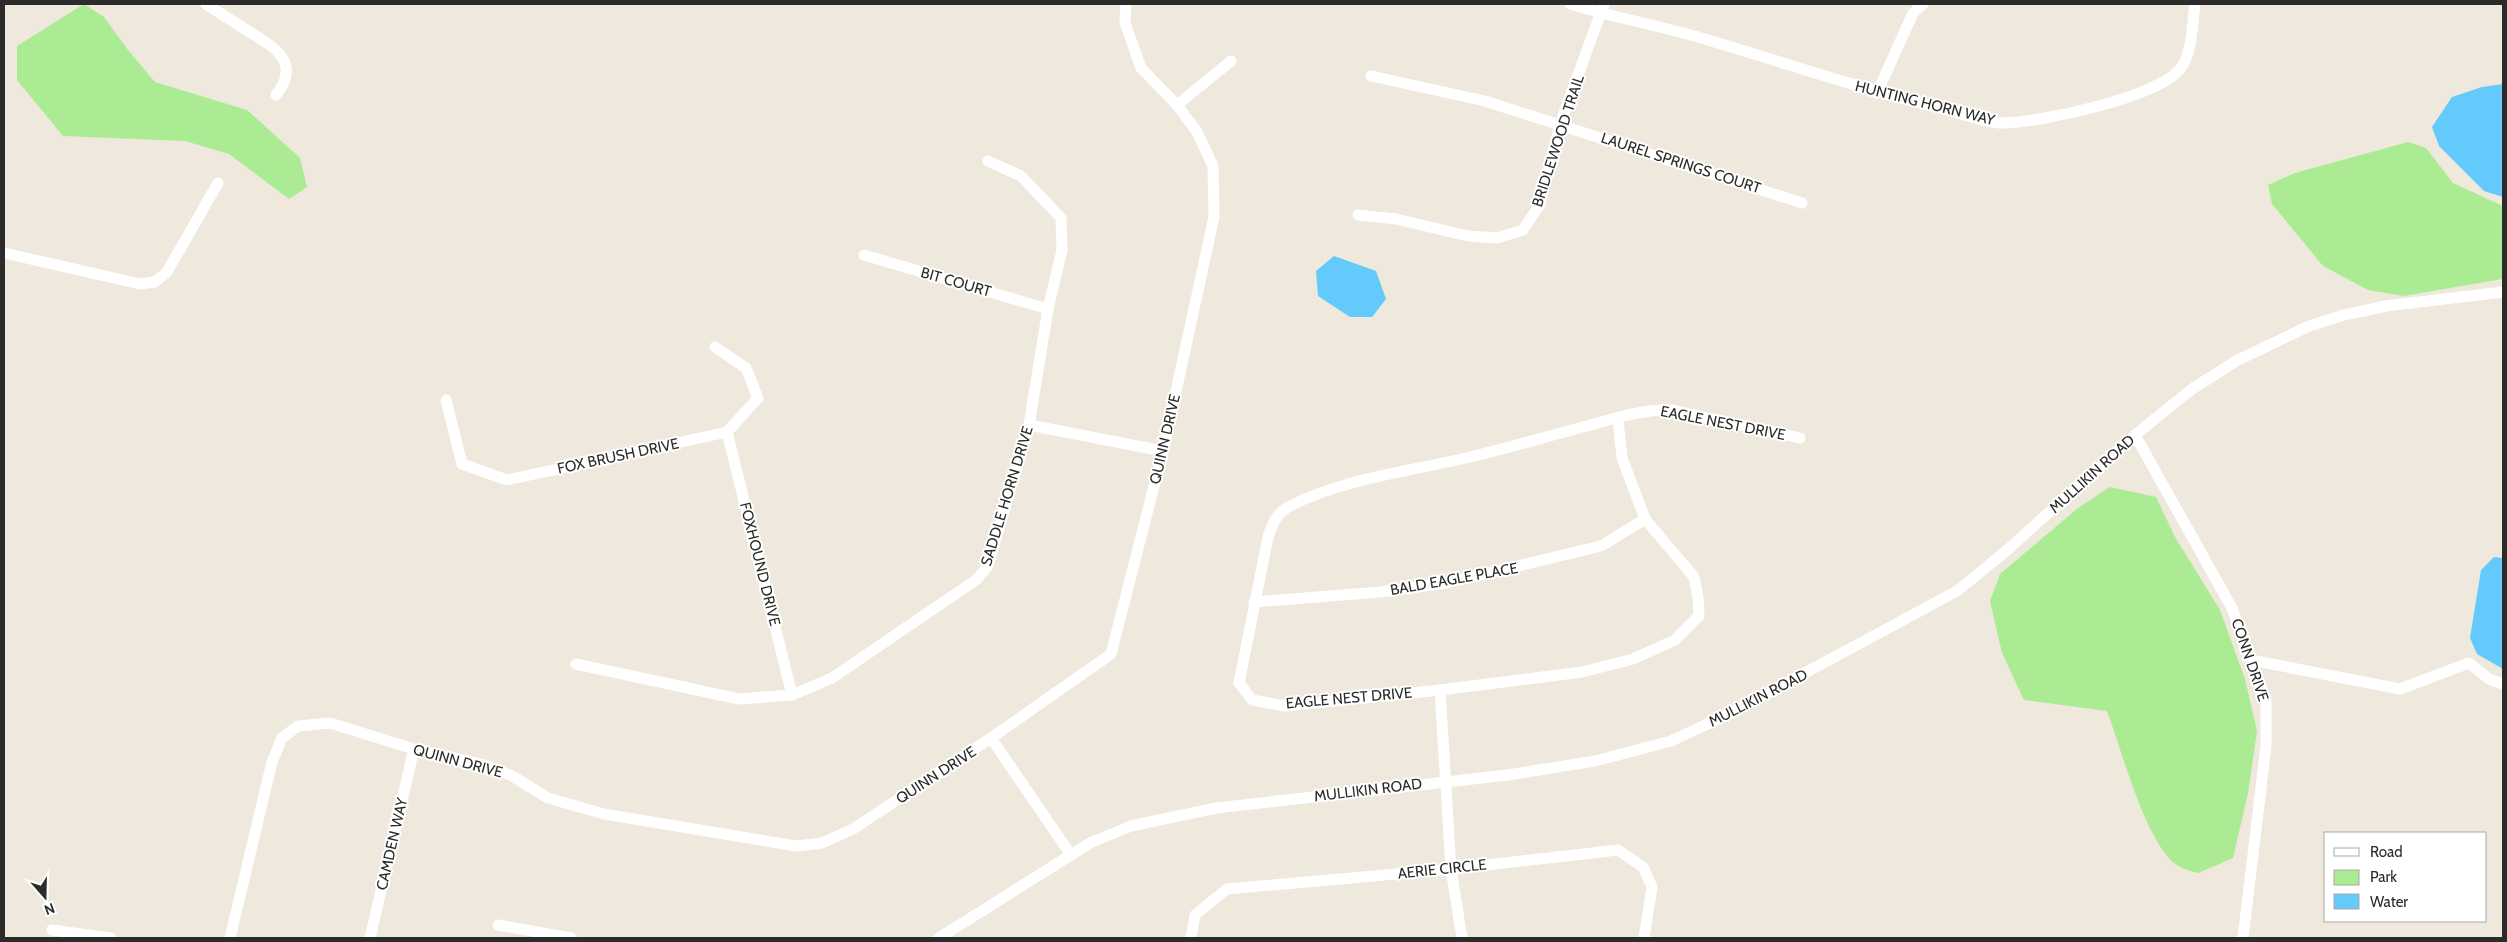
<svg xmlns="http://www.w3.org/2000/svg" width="2507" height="942" viewBox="0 0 2507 942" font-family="Cabin,sans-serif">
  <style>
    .green { fill: #abeb93 }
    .water { fill: #64cafb }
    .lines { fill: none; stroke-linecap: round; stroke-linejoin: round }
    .minor { stroke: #fff; stroke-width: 11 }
    .labels { text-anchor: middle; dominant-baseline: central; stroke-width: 4; stroke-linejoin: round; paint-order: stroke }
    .street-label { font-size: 15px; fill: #2b2b2b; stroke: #fff }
  </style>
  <rect width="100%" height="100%" fill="#efe8dc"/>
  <g class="green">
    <polygon points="84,4 104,17 128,50 155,82 247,110 300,158 307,187 289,199 229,154 185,141 63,136 17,80 17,46"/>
    <polygon points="2408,142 2426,148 2453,183 2503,206 2503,279 2403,296 2368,290 2323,266 2272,204 2268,185 2295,173"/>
    <path d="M2110,487L2156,497L2175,537L2220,610L2245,679L2257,731L2248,793L2233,858L2198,873C2186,870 2176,867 2168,857C2141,825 2122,751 2107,711L2024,700L2002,653L1990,601L2000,574L2078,508Z"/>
  </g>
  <g class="water">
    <polygon points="2503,84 2503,197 2484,191 2439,146 2432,127 2452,97 2482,87"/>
    <polygon points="1334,256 1376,271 1386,299 1372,317 1350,317 1318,296 1316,271"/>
    <polygon points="2494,557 2503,558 2503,669 2477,654 2470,638 2481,570"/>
  </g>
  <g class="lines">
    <g class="minor">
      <path d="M206,4C220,13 234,22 248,31C274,47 302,62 276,95"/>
      <path d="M1570,4C1615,18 1663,26 1708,40C1786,63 1861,89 1940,108C1958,112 1984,123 2002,123C2039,123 2158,97 2180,69C2193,53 2192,23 2195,4"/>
      <polyline points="1371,76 1485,101 1802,203"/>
      <polyline points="1877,93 1913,13 1923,4"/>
      <polyline points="1177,105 1231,61"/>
      <polyline points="1358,215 1396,219 1468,236 1497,238 1523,230 1540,204 1560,124 1604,4"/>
      <polyline points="4,253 140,284 155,282 167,272 218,183"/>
      <polyline points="864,255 1048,309"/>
      <polyline points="446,400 462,464 507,480 727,432 758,398 746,368 715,347"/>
      <path d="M1618,418L1622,458L1645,519L1694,577L1698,597L1699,616L1675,640L1633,659L1582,672L1440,690L1285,706L1252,700L1239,683L1268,537C1272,525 1276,514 1288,507C1341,479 1412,471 1470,457C1509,448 1548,436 1587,426C1615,418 1643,409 1672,410L1800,438"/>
      <polyline points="1029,425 1163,451"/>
      <polyline points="727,432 792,695"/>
      <polyline points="2135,435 2232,608 2266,700 2266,746 2243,938"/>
      <polyline points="1254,602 1380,592 1447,583 1601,546 1645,519"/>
      <polyline points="2251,660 2400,689 2469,663 2489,679 2503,684"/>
      <polyline points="576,664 739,699 792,695 832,678 976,580 988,566 1029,425 1048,309 1062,250 1061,218 1021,176 988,161"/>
      <polyline points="1440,690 1451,869 1462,938"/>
      <polyline points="991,738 1071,855"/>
      <polyline points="498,925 571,938"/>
      <polyline points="52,930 111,938"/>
      <polyline points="230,938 272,762 282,738 298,726 330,723 414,749 485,765 512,776 548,798 604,814 796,846 822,843 853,829 991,738 1111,654 1163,451 1214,217 1213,166 1197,132 1177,105 1141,68 1125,23 1126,4"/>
      <polyline points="370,938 414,749"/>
      <polyline points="939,938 1090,843 1131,826 1216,808 1508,775 1595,761 1671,741 1729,714 1957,591 2005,552 2135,435 2192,389 2236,361 2309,326 2344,315 2386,306 2503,292"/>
      <polyline points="1191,938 1195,915 1227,889 1451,869 1618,850 1643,867 1652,887 1644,938"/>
    </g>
  </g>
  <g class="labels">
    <g class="street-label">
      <text transform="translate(1925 103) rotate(14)">HUNTING HORN WAY</text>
      <text transform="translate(1558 141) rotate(-72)">BRIDLEWOOD TRAIL</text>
      <text transform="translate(1681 163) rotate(18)">LAUREL SPRINGS COURT</text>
      <text transform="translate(956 282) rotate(16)">BIT COURT</text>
      <text transform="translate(1723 423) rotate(11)">EAGLE NEST DRIVE</text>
      <text transform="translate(1165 439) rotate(-77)">QUINN DRIVE</text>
      <text transform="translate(618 456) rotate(-12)">FOX BRUSH DRIVE</text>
      <text transform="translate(2092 474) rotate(-42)">MULLIKIN ROAD</text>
      <text transform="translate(1007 496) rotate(-73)">SADDLE HORN DRIVE</text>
      <text transform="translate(760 564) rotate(76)">FOXHOUND DRIVE</text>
      <text transform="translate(1454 579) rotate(-10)">BALD EAGLE PLACE</text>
      <text transform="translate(2250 660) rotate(71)">CONN DRIVE</text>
      <text transform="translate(1349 698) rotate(-5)">EAGLE NEST DRIVE</text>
      <text transform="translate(1758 698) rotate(-27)">MULLIKIN ROAD</text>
      <text transform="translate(458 761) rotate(15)">QUINN DRIVE</text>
      <text transform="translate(936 775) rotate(-33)">QUINN DRIVE</text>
      <text transform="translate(1368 790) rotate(-7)">MULLIKIN ROAD</text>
      <text transform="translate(392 844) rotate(-77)">CAMDEN WAY</text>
      <text transform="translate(1442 869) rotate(-6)">AERIE CIRCLE</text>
    </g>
  </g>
  <rect width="2507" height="942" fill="none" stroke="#2b2b2b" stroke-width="10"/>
  <rect x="2324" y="832" width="162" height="90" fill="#ffffff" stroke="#aaaaaa"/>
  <rect x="2334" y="848" width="25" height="8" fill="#ffffff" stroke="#aaaaaa"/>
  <text x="2370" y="857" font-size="15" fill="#2b2b2b">Road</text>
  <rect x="2334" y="870" width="25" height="15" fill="#abeb93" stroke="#aaaaaa"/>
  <text x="2370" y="882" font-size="15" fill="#2b2b2b">Park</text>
  <rect x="2334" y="894" width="25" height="15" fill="#64cafb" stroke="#aaaaaa"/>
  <text x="2370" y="907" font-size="15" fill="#2b2b2b">Water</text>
  <g transform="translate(45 897) rotate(160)" stroke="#ffffff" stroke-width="4" paint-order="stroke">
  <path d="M0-4L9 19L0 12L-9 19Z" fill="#2b2b2b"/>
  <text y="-8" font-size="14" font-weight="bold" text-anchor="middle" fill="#2b2b2b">N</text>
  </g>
</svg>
